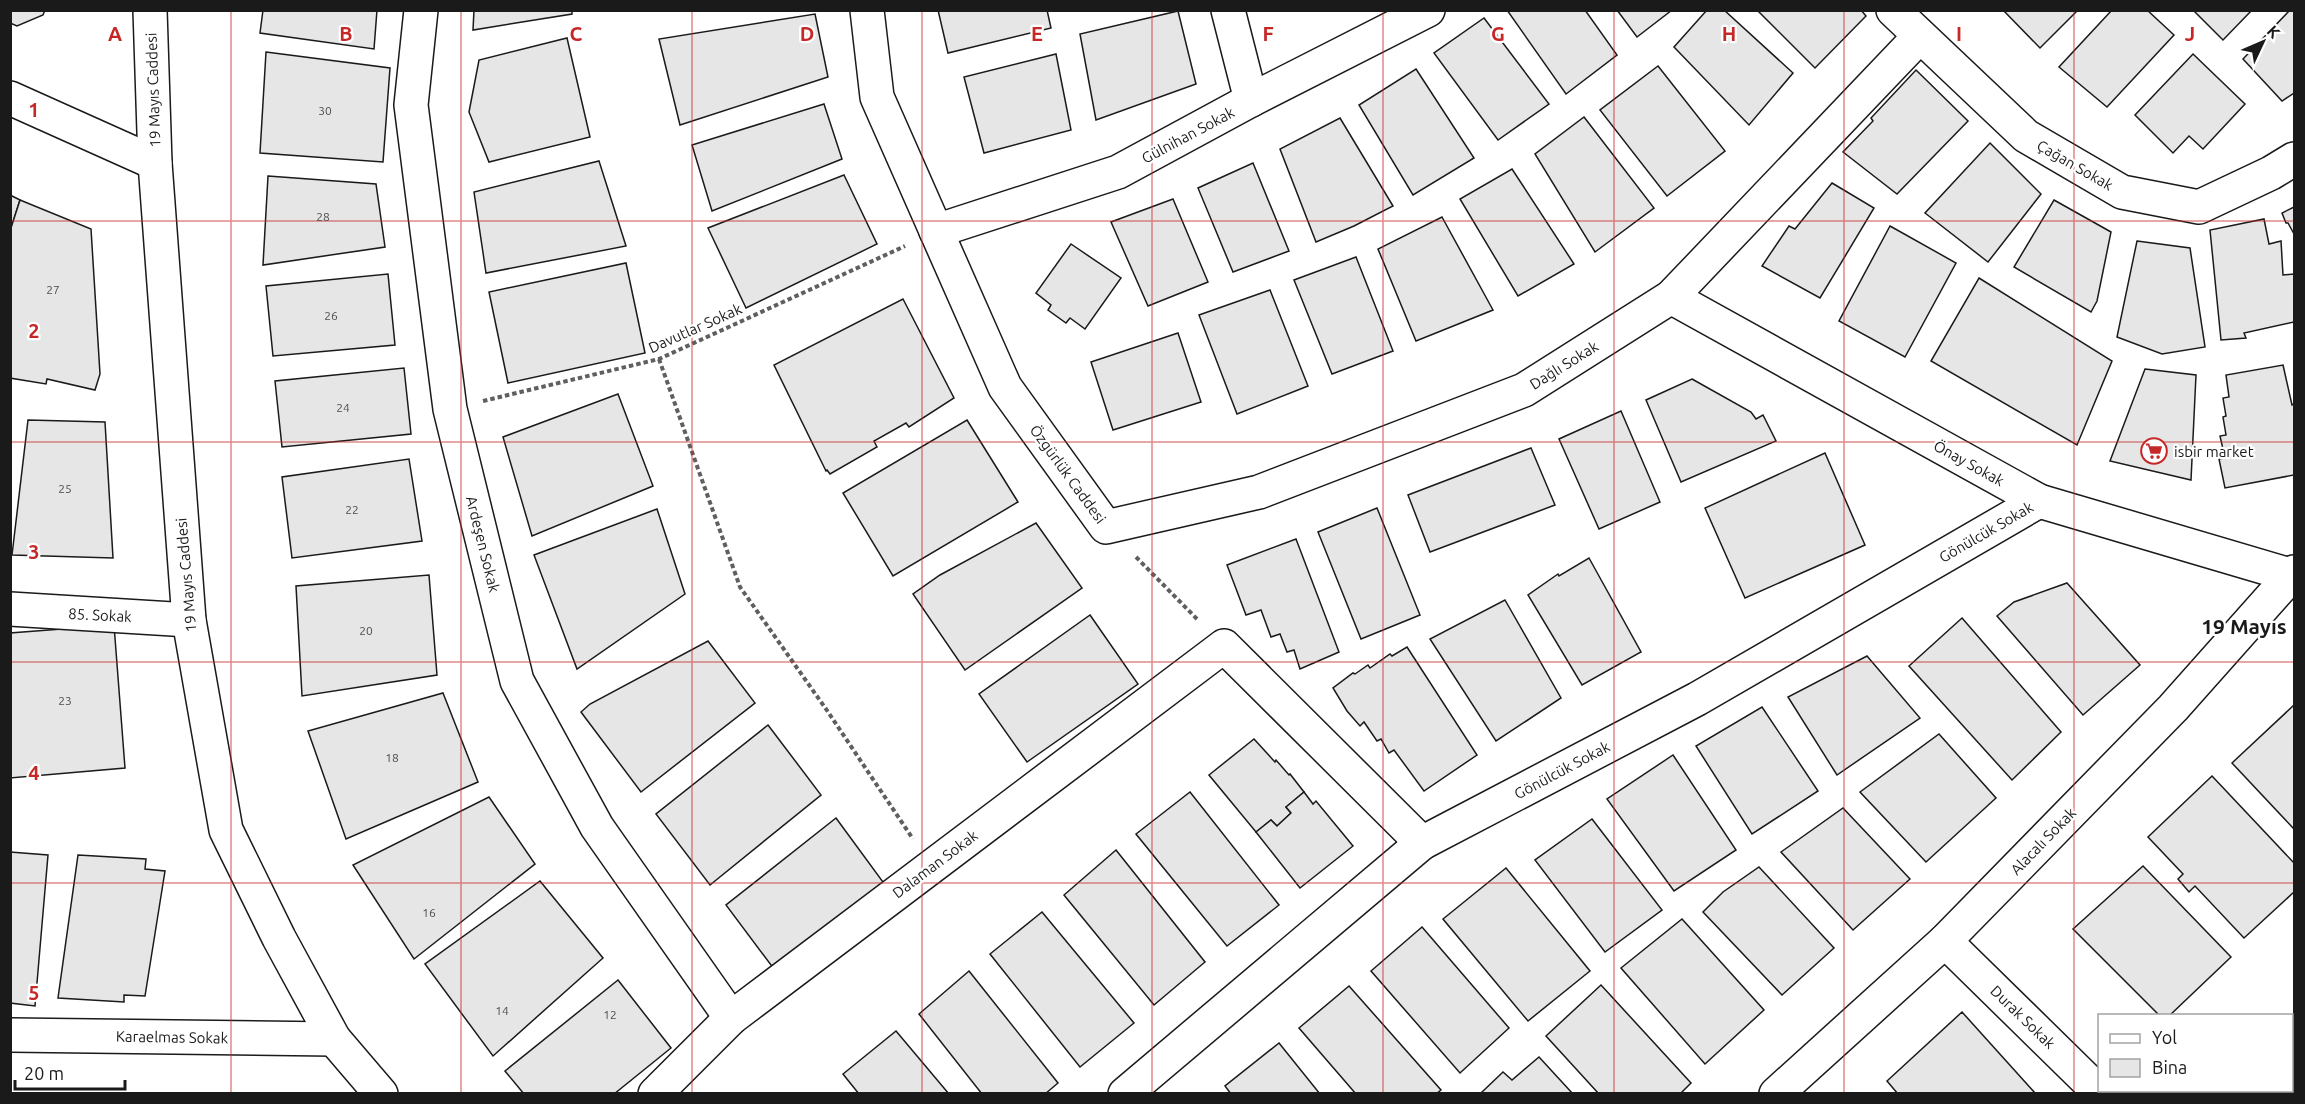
<svg xmlns="http://www.w3.org/2000/svg" width="2305" height="1104" viewBox="0 0 2305 1104" font-family="Ubuntu,sans-serif">
  <style>
    .building { fill: #e6e6e6; stroke: #1a1a1a; stroke-width: 1.5 }
    .lines { fill: none; stroke-linecap: round; stroke-linejoin: round }
    .minor-casing { stroke: #1a1a1a; stroke-width: 36 }
    .tertiary-casing { stroke: #1a1a1a; stroke-width: 36 }
    .secondary-casing { stroke: #1a1a1a; stroke-width: 36 }
    .path { stroke: #5f5f5f; stroke-width: 4; stroke-dasharray: 4.5 3; stroke-linecap: butt }
    .minor { stroke: #fff; stroke-width: 33 }
    .tertiary { stroke: #fff; stroke-width: 33 }
    .secondary { stroke: #fff; stroke-width: 33 }
    .grid { fill: none; stroke: #c62828; stroke-width: 1.5; stroke-opacity: 0.55 }
    .labels { text-anchor: middle; dominant-baseline: central; stroke-width: 4.5; stroke-linejoin: round; paint-order: stroke }
    .number-label { font-size: 12px; fill: #4d4d4d }
    .street-label { font-size: 15px; fill: #1a1a1a; stroke: #fff }
    .poi-label { font-size: 15px; fill: #1a1a1a; stroke: #fff; text-anchor: start }
    .district-label { font-size: 21px; font-weight: bold; fill: #1a1a1a; stroke: #fff }
    .grid-label { font-size: 20px; text-anchor: middle; font-weight: bold; fill: #c62828; stroke: #fff; stroke-width: 4.5; stroke-linejoin: round; paint-order: stroke }
  </style>
  <rect width="100%" height="100%" fill="#fff"/>
  <g class="building">
    <polygon points="10,10 45,10 43,15 17,26 10,23"/>
    <polygon points="263,10 377,10 374,49 260,33"/>
    <polygon points="474,10 572,10 572,14 473,30"/>
    <polygon points="938,10 1047,10 1051,28 948,53"/>
    <polygon points="1507,10 1585,10 1617,55 1566,94"/>
    <polygon points="1617,10 1672,10 1637,37"/>
    <polygon points="1707,10 1724,10 1793,73 1749,125 1674,47"/>
    <polygon points="1757,10 1861,10 1866,16 1815,68"/>
    <polygon points="2003,10 2078,10 2040,48"/>
    <polygon points="2112,10 2147,10 2174,35 2107,107 2059,67"/>
    <polygon points="2193,10 2252,10 2223,40"/>
    <polygon points="2290,10 2294,10 2294,93 2282,101 2243,59"/>
    <polygon points="1178,11 1196,84 1096,120 1080,34"/>
    <polygon points="815,14 828,77 680,125 659,39"/>
    <polygon points="1484,18 1549,104 1498,140 1434,53"/>
    <polygon points="567,38 590,137 489,162 469,112 479,60"/>
    <polygon points="266,52 390,68 383,162 260,153"/>
    <polygon points="1056,54 1071,130 984,153 964,77"/>
    <polygon points="2193,54 2245,104 2203,149 2189,136 2173,153 2135,115"/>
    <polygon points="1658,66 1725,151 1667,196 1600,110"/>
    <polygon points="1416,69 1474,158 1413,195 1359,105"/>
    <polygon points="1916,70 1968,121 1897,194 1843,152 1873,121 1871,118"/>
    <polygon points="824,104 842,159 712,211 692,145"/>
    <polygon points="1584,117 1654,208 1595,252 1535,154"/>
    <polygon points="1340,118 1393,206 1354,226 1316,242 1280,149"/>
    <polygon points="1990,143 2041,194 1988,262 1925,213"/>
    <polygon points="599,161 626,246 486,273 474,192"/>
    <polygon points="1253,163 1289,251 1233,272 1198,188"/>
    <polygon points="1512,169 1574,264 1518,296 1460,199"/>
    <polygon points="844,175 877,244 746,308 708,228"/>
    <polygon points="268,176 376,184 385,247 263,265"/>
    <polygon points="1832,183 1874,208 1820,298 1762,266 1789,226 1795,229"/>
    <polygon points="10,195 20,200 10,231"/>
    <polygon points="1173,199 1208,282 1148,306 1111,222"/>
    <polygon points="20,200 91,229 100,374 95,390 47,379 46,384 10,378 10,231"/>
    <polygon points="2054,200 2111,232 2097,301 2091,312 2014,267"/>
    <polygon points="2294,207 2294,234 2288,223 2286,223 2282,213"/>
    <polygon points="1442,217 1493,310 1416,341 1378,249"/>
    <polygon points="2264,219 2269,244 2281,241 2283,275 2294,274 2294,322 2244,333 2246,338 2221,340 2210,230"/>
    <polygon points="1890,226 1956,263 1905,357 1839,321"/>
    <polygon points="2137,241 2190,248 2205,347 2162,354 2117,337"/>
    <polygon points="1071,244 1121,278 1085,329 1070,318 1066,323 1048,310 1051,305 1036,293"/>
    <polygon points="1356,257 1393,351 1332,374 1294,280"/>
    <polygon points="626,263 645,353 508,383 489,292"/>
    <polygon points="388,274 395,345 273,356 266,286"/>
    <polygon points="1979,278 2112,361 2077,445 1931,361"/>
    <polygon points="1270,290 1308,386 1237,414 1199,315"/>
    <polygon points="903,299 954,398 909,427 906,423 874,441 877,447 830,474 827,470 826,471 774,365"/>
    <polygon points="1178,333 1201,402 1113,430 1091,362"/>
    <polygon points="2283,365 2292,405 2294,404 2294,475 2225,488 2219,459 2225,458 2220,436 2226,435 2223,417 2226,416 2223,398 2229,397 2226,375"/>
    <polygon points="404,368 411,434 282,447 275,381"/>
    <polygon points="2145,369 2196,375 2191,480 2110,461"/>
    <polygon points="1692,379 1751,412 1756,419 1763,415 1776,441 1681,482 1646,400"/>
    <polygon points="618,394 653,486 532,536 503,437"/>
    <polygon points="1621,411 1660,502 1599,529 1559,439"/>
    <polygon points="28,420 105,422 113,558 12,555"/>
    <polygon points="967,420 1018,502 893,576 843,493"/>
    <polygon points="1531,448 1555,505 1430,552 1408,495"/>
    <polygon points="1825,453 1865,545 1745,598 1705,508"/>
    <polygon points="409,459 422,541 292,558 282,477"/>
    <polygon points="1377,508 1420,615 1361,639 1318,532"/>
    <polygon points="657,509 685,594 577,669 534,555"/>
    <polygon points="1036,523 1082,588 965,670 913,594 940,575"/>
    <polygon points="1296,539 1339,652 1300,669 1294,650 1287,652 1280,634 1271,637 1261,610 1246,615 1227,565"/>
    <polygon points="1589,558 1641,652 1582,685 1528,595 1558,574 1559,576"/>
    <polygon points="429,575 437,675 302,696 296,586"/>
    <polygon points="2067,583 2140,665 2083,715 1997,616 2014,602"/>
    <polygon points="1505,600 1561,698 1496,741 1430,639"/>
    <polygon points="1090,615 1138,684 1027,762 979,694"/>
    <polygon points="1962,618 2061,732 2012,780 1909,666"/>
    <polygon points="114,625 125,768 10,778 10,633"/>
    <polygon points="708,641 755,703 641,792 581,712 590,704"/>
    <polygon points="1407,647 1477,755 1424,791 1394,750 1389,753 1381,739 1377,741 1364,722 1360,726 1347,711 1333,688 1353,673 1355,674 1368,665 1370,668 1390,654 1392,656"/>
    <polygon points="1867,656 1920,718 1837,775 1788,697"/>
    <polygon points="443,693 478,782 346,839 308,731"/>
    <polygon points="2294,705 2294,829 2232,763"/>
    <polygon points="1762,707 1818,791 1752,834 1696,746"/>
    <polygon points="768,725 821,795 710,885 656,814"/>
    <polygon points="1939,734 1996,798 1926,862 1860,792"/>
    <polygon points="1254,739 1275,762 1276,760 1289,775 1290,774 1304,792 1286,807 1291,813 1277,826 1271,820 1256,832 1209,775"/>
    <polygon points="1673,755 1736,850 1674,891 1607,799"/>
    <polygon points="2212,776 2294,863 2294,892 2244,938 2195,886 2189,892 2178,879 2183,874 2148,837"/>
    <polygon points="1190,792 1279,905 1227,946 1136,834"/>
    <polygon points="1304,792 1313,804 1316,801 1353,846 1300,888 1256,832 1271,820 1277,826 1291,813 1286,807"/>
    <polygon points="489,797 535,864 414,959 353,865"/>
    <polygon points="1843,808 1910,879 1853,930 1781,852"/>
    <polygon points="836,818 883,882 774,969 726,905"/>
    <polygon points="1592,819 1662,910 1605,952 1535,860"/>
    <polygon points="1116,850 1205,962 1154,1005 1064,895"/>
    <polygon points="10,852 48,855 35,1006 10,1003"/>
    <polygon points="78,855 146,859 145,869 165,871 145,996 124,995 124,1002 58,998"/>
    <polygon points="2143,866 2231,957 2169,1016 2160,1016 2073,929"/>
    <polygon points="1759,867 1834,948 1782,995 1703,912 1723,892"/>
    <polygon points="1506,868 1590,971 1528,1021 1443,919"/>
    <polygon points="540,881 603,958 493,1056 425,964"/>
    <polygon points="1042,912 1134,1023 1080,1067 990,954"/>
    <polygon points="1682,919 1764,1010 1705,1064 1621,968"/>
    <polygon points="1422,927 1509,1028 1460,1073 1371,971"/>
    <polygon points="969,971 1058,1083 1045,1094 982,1094 919,1014"/>
    <polygon points="618,980 671,1048 614,1094 524,1094 505,1071"/>
    <polygon points="1601,985 1691,1083 1680,1094 1599,1094 1546,1036"/>
    <polygon points="1349,986 1441,1090 1436,1094 1356,1094 1299,1028"/>
    <polygon points="1962,1012 2036,1094 1898,1094 1887,1081"/>
    <polygon points="2292,1022 2294,1026 2294,1094 2235,1094 2232,1090 2292,1090"/>
    <polygon points="896,1031 949,1094 859,1094 843,1074"/>
    <polygon points="1279,1043 1320,1094 1231,1094 1225,1086"/>
    <polygon points="1539,1057 1573,1094 1481,1093 1503,1072 1512,1080"/>
  </g>
  <g class="lines">
    <g class="minor-casing">
      <g id="minor">
        <polyline points="421,10 411,105 450,409 517,681 597,827 731,1018"/>
        <polyline points="867,10 877,97 1005,387 1106,527 1259,492 1524,390 1671,297 1920,36"/>
        <polyline points="1228,10 1251,100"/>
        <polyline points="1893,10 2026,136 2122,192 2199,207 2271,173 2294,159"/>
        <polyline points="936,231 1118,172 1251,100 1428,10"/>
        <polyline points="1671,297 2039,501 2290,575"/>
        <polyline points="10,609 189,620"/>
        <polyline points="1945,941 2101,1094"/>
        <polyline points="10,1035 334,1039"/>
        <polyline points="655,1094 731,1018 1224,646 1422,843"/>
        <polyline points="1125,1094 1422,843 1697,699 2039,501"/>
        <polyline points="1776,1094 1945,941 2173,708 2294,572"/>
      </g>
    </g>
    <g class="tertiary-casing">
      <polyline id="tertiary" points="10,98 155,163"/>
    </g>
    <g class="secondary-casing">
      <polyline id="secondary" points="150,10 155,163 189,620 226,830 279,938 334,1039 381,1094"/>
    </g>
    <g class="path">
      <polyline points="659,359 740,587 826,709 913,839"/>
      <polyline points="483,401 659,359 905,246"/>
      <polyline points="1136,557 1198,620"/>
    </g>
    <use href="#minor" class="minor"/>
    <use href="#tertiary" class="tertiary"/>
    <use href="#secondary" class="secondary"/>
  </g>
  <path class="grid" d="M231,10V1094M461,10V1094M692,10V1094M922,10V1094M1152,10V1094M1383,10V1094M1614,10V1094M1844,10V1094M2074,10V1094M10,221H2294M10,442H2294M10,662H2294M10,883H2294"/>
  <defs>
    <g id="supermarket-ring" transform="scale(1.35)"><circle r="9.5" fill="#fff" stroke="#c62828" stroke-width="1.5"/><path d="M-6-5.5h2.5l.6 2H6L4.5 2H-2.5L-4.4-4H-6ZM-1.5 3.2a1.3 1.3 0 1 0 .1 0ZM3 3.2a1.3 1.3 0 1 0 .1 0Z" fill="#c62828"/></g>
  </defs>
  <g fill-rule="evenodd">
    <use href="#supermarket-ring" x="2154" y="451"/>
  </g>
  <g class="labels">
    <g class="number-label">
      <text x="325" y="110">30</text>
      <text x="323" y="216">28</text>
      <text x="53" y="289">27</text>
      <text x="331" y="315">26</text>
      <text x="343" y="407">24</text>
      <text x="65" y="488">25</text>
      <text x="352" y="509">22</text>
      <text x="366" y="630">20</text>
      <text x="65" y="700">23</text>
      <text x="392" y="757">18</text>
      <text x="429" y="912">16</text>
      <text x="502" y="1010">14</text>
      <text x="610" y="1014">12</text>
    </g>
    <g class="street-label">
      <text transform="translate(153 90) rotate(-92)">19 Mayıs Caddesi</text>
      <text transform="translate(1188 135) rotate(-28)">Gülnihan Sokak</text>
      <text transform="translate(2075 165) rotate(30)">Çağan Sokak</text>
      <text transform="translate(695 328) rotate(-24)">Davutlar Sokak</text>
      <text transform="translate(1564 365) rotate(-32)">Dağlı Sokak</text>
      <text transform="translate(1969 463) rotate(29)">Önay Sokak</text>
      <text transform="translate(1068 474) rotate(54)">Özgürlük Caddesi</text>
      <text transform="translate(1986 532) rotate(-30)">Gönülcük Sokak</text>
      <text transform="translate(483 544) rotate(76)">Ardeşen Sokak</text>
      <text transform="translate(186 575) rotate(-95)">19 Mayıs Caddesi</text>
      <text transform="translate(100 615) rotate(3)">85. Sokak</text>
      <text transform="translate(1562 770) rotate(-28)">Gönülcük Sokak</text>
      <text transform="translate(2043 841) rotate(-46)">Alacalı Sokak</text>
      <text transform="translate(935 864) rotate(-37)">Dalaman Sokak</text>
      <text transform="translate(2023 1017) rotate(44)">Durak Sokak</text>
      <text transform="translate(172 1037) rotate(1)">Karaelmas Sokak</text>
    </g>
    <g class="poi-label">
      <text x="2174" y="451">isbir market</text>
    </g>
    <g class="district-label">
      <text x="2244" y="626">19 Mayıs</text>
    </g>
  </g>
  <g class="grid-label">
    <text x="115" y="41">A</text>
    <text x="346" y="41">B</text>
    <text x="576" y="41">C</text>
    <text x="807" y="41">D</text>
    <text x="1037" y="41">E</text>
    <text x="1268" y="41">F</text>
    <text x="1498" y="41">G</text>
    <text x="1729" y="41">H</text>
    <text x="1959" y="41">I</text>
    <text x="2190" y="41">J</text>
    <text x="34" y="117">1</text>
    <text x="34" y="338">2</text>
    <text x="34" y="559">3</text>
    <text x="34" y="780">4</text>
    <text x="34" y="1000">5</text>
  </g>
  <rect width="2305" height="1104" fill="none" stroke="#1a1a1a" stroke-width="24"/>
  <rect x="2098" y="1014" width="195" height="78" fill="#ffffff" stroke="#a3a3a3" stroke-width="1.5"/>
  <rect x="2110" y="1034" width="30" height="9" fill="#ffffff" stroke="#a3a3a3" stroke-width="1.5"/>
  <text x="2152" y="1044" font-size="18" fill="#1a1a1a">Yol</text>
  <rect x="2110" y="1059" width="30" height="18" fill="#e6e6e6" stroke="#a3a3a3" stroke-width="1.5"/>
  <text x="2152" y="1074" font-size="18" fill="#1a1a1a">Bina</text>
  <g transform="translate(2263 42) rotate(46)" stroke="#ffffff" stroke-width="4.5" paint-order="stroke">
  <path d="M0-4.5L10 22L0 15L-10 22Z" fill="#1a1a1a"/>
  <text y="-9" font-size="16" font-weight="bold" text-anchor="middle" fill="#1a1a1a">K</text>
  </g>
  <path d="M15 1080v9h110v-9" fill="none" stroke="#1a1a1a" stroke-width="3"/>
  <text x="24" y="1080" font-size="18" fill="#1a1a1a" stroke="#ffffff" stroke-width="4.5" paint-order="stroke">20 m</text>
</svg>
